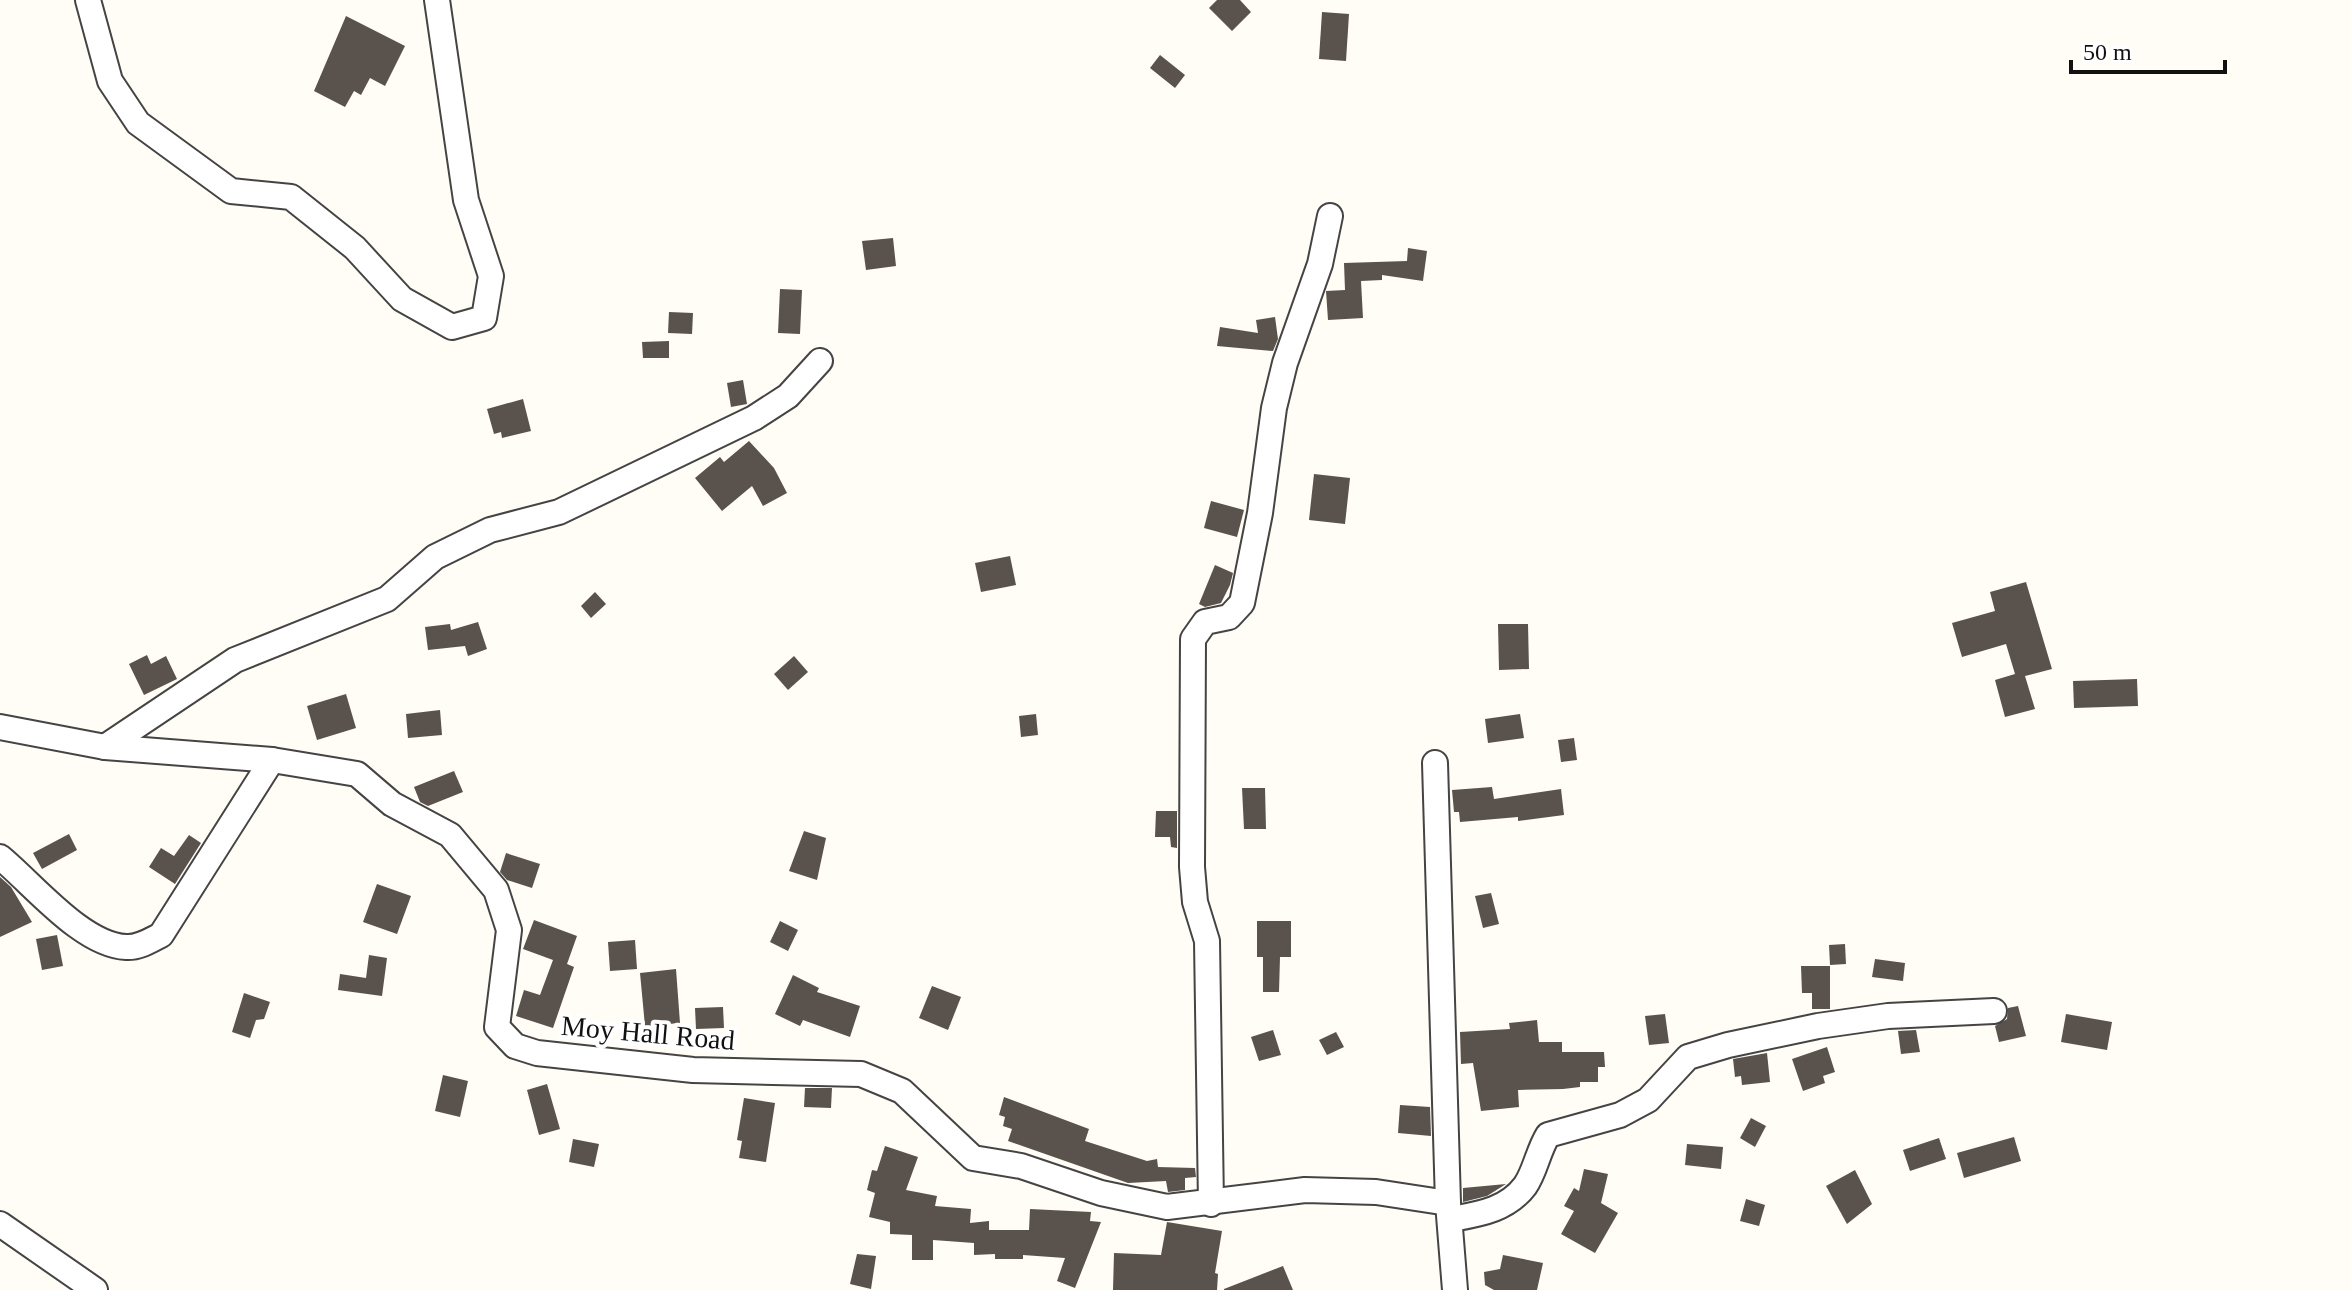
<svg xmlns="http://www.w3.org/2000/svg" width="2351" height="1290" viewBox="0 0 2351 1290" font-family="Georgia,serif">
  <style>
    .building { fill: #5a524d }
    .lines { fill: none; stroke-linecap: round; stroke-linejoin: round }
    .minor-casing { stroke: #444; stroke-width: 28 }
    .minor { stroke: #fff; stroke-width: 24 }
    .labels { text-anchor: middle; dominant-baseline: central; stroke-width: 8; stroke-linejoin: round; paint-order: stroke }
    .street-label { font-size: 28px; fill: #111; stroke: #fff }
  </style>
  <rect width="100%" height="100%" fill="#fffdf5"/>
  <g class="building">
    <polygon points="1217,0 1240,0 1251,12 1232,31 1209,8"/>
    <polygon points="1322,12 1349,14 1346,61 1319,59"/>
    <polygon points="346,16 405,46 385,86 370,78 361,95 354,91 345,107 314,91"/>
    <polygon points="1160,55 1185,75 1175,88 1150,68"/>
    <polygon points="893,238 896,266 866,270 862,241"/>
    <polygon points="1408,248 1427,251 1423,281 1382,275 1382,280 1361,281 1363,318 1328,320 1326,291 1345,290 1344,263 1407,261"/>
    <polygon points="780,289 802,290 800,334 778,333"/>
    <polygon points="669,312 693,313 692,334 668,333"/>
    <polygon points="1275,317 1278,339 1273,351 1217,346 1220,327 1258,333 1256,320"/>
    <polygon points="669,341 669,358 643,358 642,342"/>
    <polygon points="743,380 747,404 731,407 727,383"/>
    <polygon points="523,399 531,431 502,438 501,432 494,434 487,409"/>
    <polygon points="749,441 774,468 787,493 763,506 752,486 722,511 695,478 720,457 724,462"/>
    <polygon points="1314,474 1350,478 1345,524 1309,520"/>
    <polygon points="1211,501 1244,510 1237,537 1204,528"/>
    <polygon points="1010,556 1016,585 981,592 975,563"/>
    <polygon points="1215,565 1233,573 1230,585 1221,603 1205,607 1199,604"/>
    <polygon points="2026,582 2052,669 2025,676 2035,709 2005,717 1995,680 2015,674 2006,644 1962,657 1952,623 1995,611 1990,592"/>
    <polygon points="595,592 606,604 591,618 581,606"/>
    <polygon points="478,622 487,649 468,656 465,646 428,650 425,627 450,624 451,630"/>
    <polygon points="1498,624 1528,624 1529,669 1499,670"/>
    <polygon points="147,655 151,664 166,656 177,679 144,695 129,664"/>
    <polygon points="794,656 808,672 788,690 774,674"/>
    <polygon points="2137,679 2138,706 2074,708 2073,681"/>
    <polygon points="346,694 356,728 317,740 307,706"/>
    <polygon points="440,710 442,735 408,738 406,714"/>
    <polygon points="1036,714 1038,735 1021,737 1019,716"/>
    <polygon points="1520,714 1524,738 1488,743 1485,719"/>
    <polygon points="1574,738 1577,760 1561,762 1558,740"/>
    <polygon points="454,771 463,792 428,806 420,802 414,787"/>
    <polygon points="1492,787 1494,799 1561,789 1564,815 1518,821 1518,817 1460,822 1459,812 1454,812 1452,790"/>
    <polygon points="1242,788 1265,788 1266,829 1244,829"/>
    <polygon points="1156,811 1177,811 1177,848 1171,847 1170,837 1155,837"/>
    <polygon points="804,831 826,838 817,880 789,871"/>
    <polygon points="69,834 77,850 42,869 33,853"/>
    <polygon points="189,835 201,843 175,884 149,867 161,848 174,856"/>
    <polygon points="506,853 540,864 532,888 507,880 500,872"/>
    <polygon points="0,877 11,887 32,922 0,937"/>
    <polygon points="377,884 411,896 397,934 363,922"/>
    <polygon points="1491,893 1499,924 1483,928 1475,896"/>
    <polygon points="534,920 577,936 567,964 574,967 553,1028 516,1016 524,990 540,995 553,960 523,949"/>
    <polygon points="780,921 798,930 788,951 770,942"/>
    <polygon points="1257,921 1291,921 1291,957 1280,957 1279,992 1263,992 1263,957 1257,957"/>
    <polygon points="57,935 63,966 42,970 36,939"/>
    <polygon points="635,940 637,969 610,971 608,942"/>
    <polygon points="1845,944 1846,964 1830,965 1829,945"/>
    <polygon points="369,955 387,958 382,996 338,990 340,974 366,978"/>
    <polygon points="1875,959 1905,963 1903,981 1872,977"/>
    <polygon points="1801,966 1830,966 1830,1009 1812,1009 1812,993 1802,993"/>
    <polygon points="676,969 680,1023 645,1026 640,973"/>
    <polygon points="793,975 819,988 817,992 860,1006 850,1037 803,1020 800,1026 775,1014"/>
    <polygon points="932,986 961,997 948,1030 919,1018"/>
    <polygon points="244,993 270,1002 264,1019 256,1020 250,1038 232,1032"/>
    <polygon points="2018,1006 2026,1036 1999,1042 1995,1026 2007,1019 2008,1008"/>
    <polygon points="723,1007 724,1028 696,1029 695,1008"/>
    <polygon points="1665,1014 1669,1043 1649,1045 1645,1016"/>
    <polygon points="2066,1014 2112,1022 2107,1050 2061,1042"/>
    <polygon points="1537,1020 1539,1042 1562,1042 1562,1052 1604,1052 1605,1067 1598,1067 1598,1082 1580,1082 1580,1087 1563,1089 1518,1090 1519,1107 1481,1111 1473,1063 1461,1064 1460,1032 1510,1029 1509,1023"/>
    <polygon points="1273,1030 1281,1055 1259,1061 1251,1037"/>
    <polygon points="1916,1030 1920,1052 1901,1054 1898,1031"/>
    <polygon points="1336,1032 1344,1047 1327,1055 1319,1040"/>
    <polygon points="1827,1047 1835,1072 1823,1076 1825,1083 1803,1091 1792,1059"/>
    <polygon points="1767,1053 1770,1082 1742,1085 1741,1076 1735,1077 1733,1059"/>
    <polygon points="443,1075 468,1081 460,1117 435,1111"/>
    <polygon points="547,1084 560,1129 539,1135 527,1090"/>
    <polygon points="805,1088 832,1088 831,1108 804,1107"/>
    <polygon points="1004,1097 1089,1129 1085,1141 1147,1161 1157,1159 1158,1167 1195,1168 1196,1177 1185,1178 1185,1190 1168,1192 1166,1181 1128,1183 1008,1141 1012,1129 1003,1126 1005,1117 999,1115"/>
    <polygon points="744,1098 775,1103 766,1162 739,1158 742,1141 737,1140"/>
    <polygon points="1400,1105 1430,1107 1431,1136 1398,1133"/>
    <polygon points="1751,1118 1766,1126 1755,1147 1740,1138"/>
    <polygon points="2014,1137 2021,1161 1964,1178 1957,1153"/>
    <polygon points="1939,1138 1946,1159 1910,1171 1903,1150"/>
    <polygon points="573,1139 599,1144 594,1167 569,1162"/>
    <polygon points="1687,1144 1723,1147 1721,1169 1685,1165"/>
    <polygon points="885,1146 918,1157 906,1190 937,1196 935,1206 971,1209 970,1223 989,1221 989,1230 1029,1230 1030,1209 1091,1212 1090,1221 1101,1222 1075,1288 1057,1281 1065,1258 1023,1255 1023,1259 995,1259 995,1254 974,1255 974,1243 933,1240 933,1260 912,1260 912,1235 890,1234 890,1222 869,1217 875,1193 867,1190 872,1170 877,1171"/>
    <polygon points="1584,1169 1608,1174 1601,1203 1618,1213 1595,1253 1561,1234 1574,1211 1564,1206 1574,1188 1579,1191"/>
    <polygon points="1855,1170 1872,1204 1847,1224 1826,1186"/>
    <polygon points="1506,1184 1487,1196 1463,1202 1463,1188"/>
    <polygon points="1746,1199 1765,1205 1759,1226 1740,1221"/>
    <polygon points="1167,1222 1222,1231 1215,1273 1218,1274 1217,1290 1113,1290 1114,1253 1161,1255"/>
    <polygon points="857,1254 876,1256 871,1289 850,1284"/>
    <polygon points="1503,1255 1543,1263 1537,1290 1494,1290 1485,1285 1484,1272 1500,1269"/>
    <polygon points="1283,1266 1293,1290 1224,1290 1224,1289"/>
  </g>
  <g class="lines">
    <g class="minor-casing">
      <g id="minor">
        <polyline points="88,0 110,81 138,123 231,191 291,197 355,248 402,299 452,327 484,318 491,276 466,200 437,0"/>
        <polyline points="0,727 105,747 272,760 357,774 392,804 450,835 496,890 509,930 497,1027 515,1046 537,1053 693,1070 861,1074 902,1091 973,1158 1021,1166 1101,1193 1167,1207 1305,1190 1376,1192 1448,1203"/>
        <polyline points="105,747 235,660 387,599 435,557 490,530 559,512 754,418 788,396 820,361"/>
        <polyline points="1435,763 1448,1203 1455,1290"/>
        <path d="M0,857C33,884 82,945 126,947C139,948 151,940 161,935L272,760"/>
        <polyline points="1211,1204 1207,941 1195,902 1192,867 1193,639 1205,622 1229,617 1242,603 1260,513 1274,408 1285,363 1320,264 1330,216"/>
        <path d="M1452,1219C1479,1214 1507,1210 1525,1186C1535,1172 1538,1151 1548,1135L1620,1115L1648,1100L1688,1057L1728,1045L1818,1026L1888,1016L1994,1011"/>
        <polyline points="0,1224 95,1290"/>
      </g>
    </g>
    <use href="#minor" class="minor"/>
  </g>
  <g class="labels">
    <g class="street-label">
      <text transform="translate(648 1033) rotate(5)">Moy Hall Road</text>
    </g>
  </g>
  <path d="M2071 60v12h154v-12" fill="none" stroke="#111111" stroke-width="4"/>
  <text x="2083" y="60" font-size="24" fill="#111111" stroke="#ffffff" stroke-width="6" paint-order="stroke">50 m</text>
</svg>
